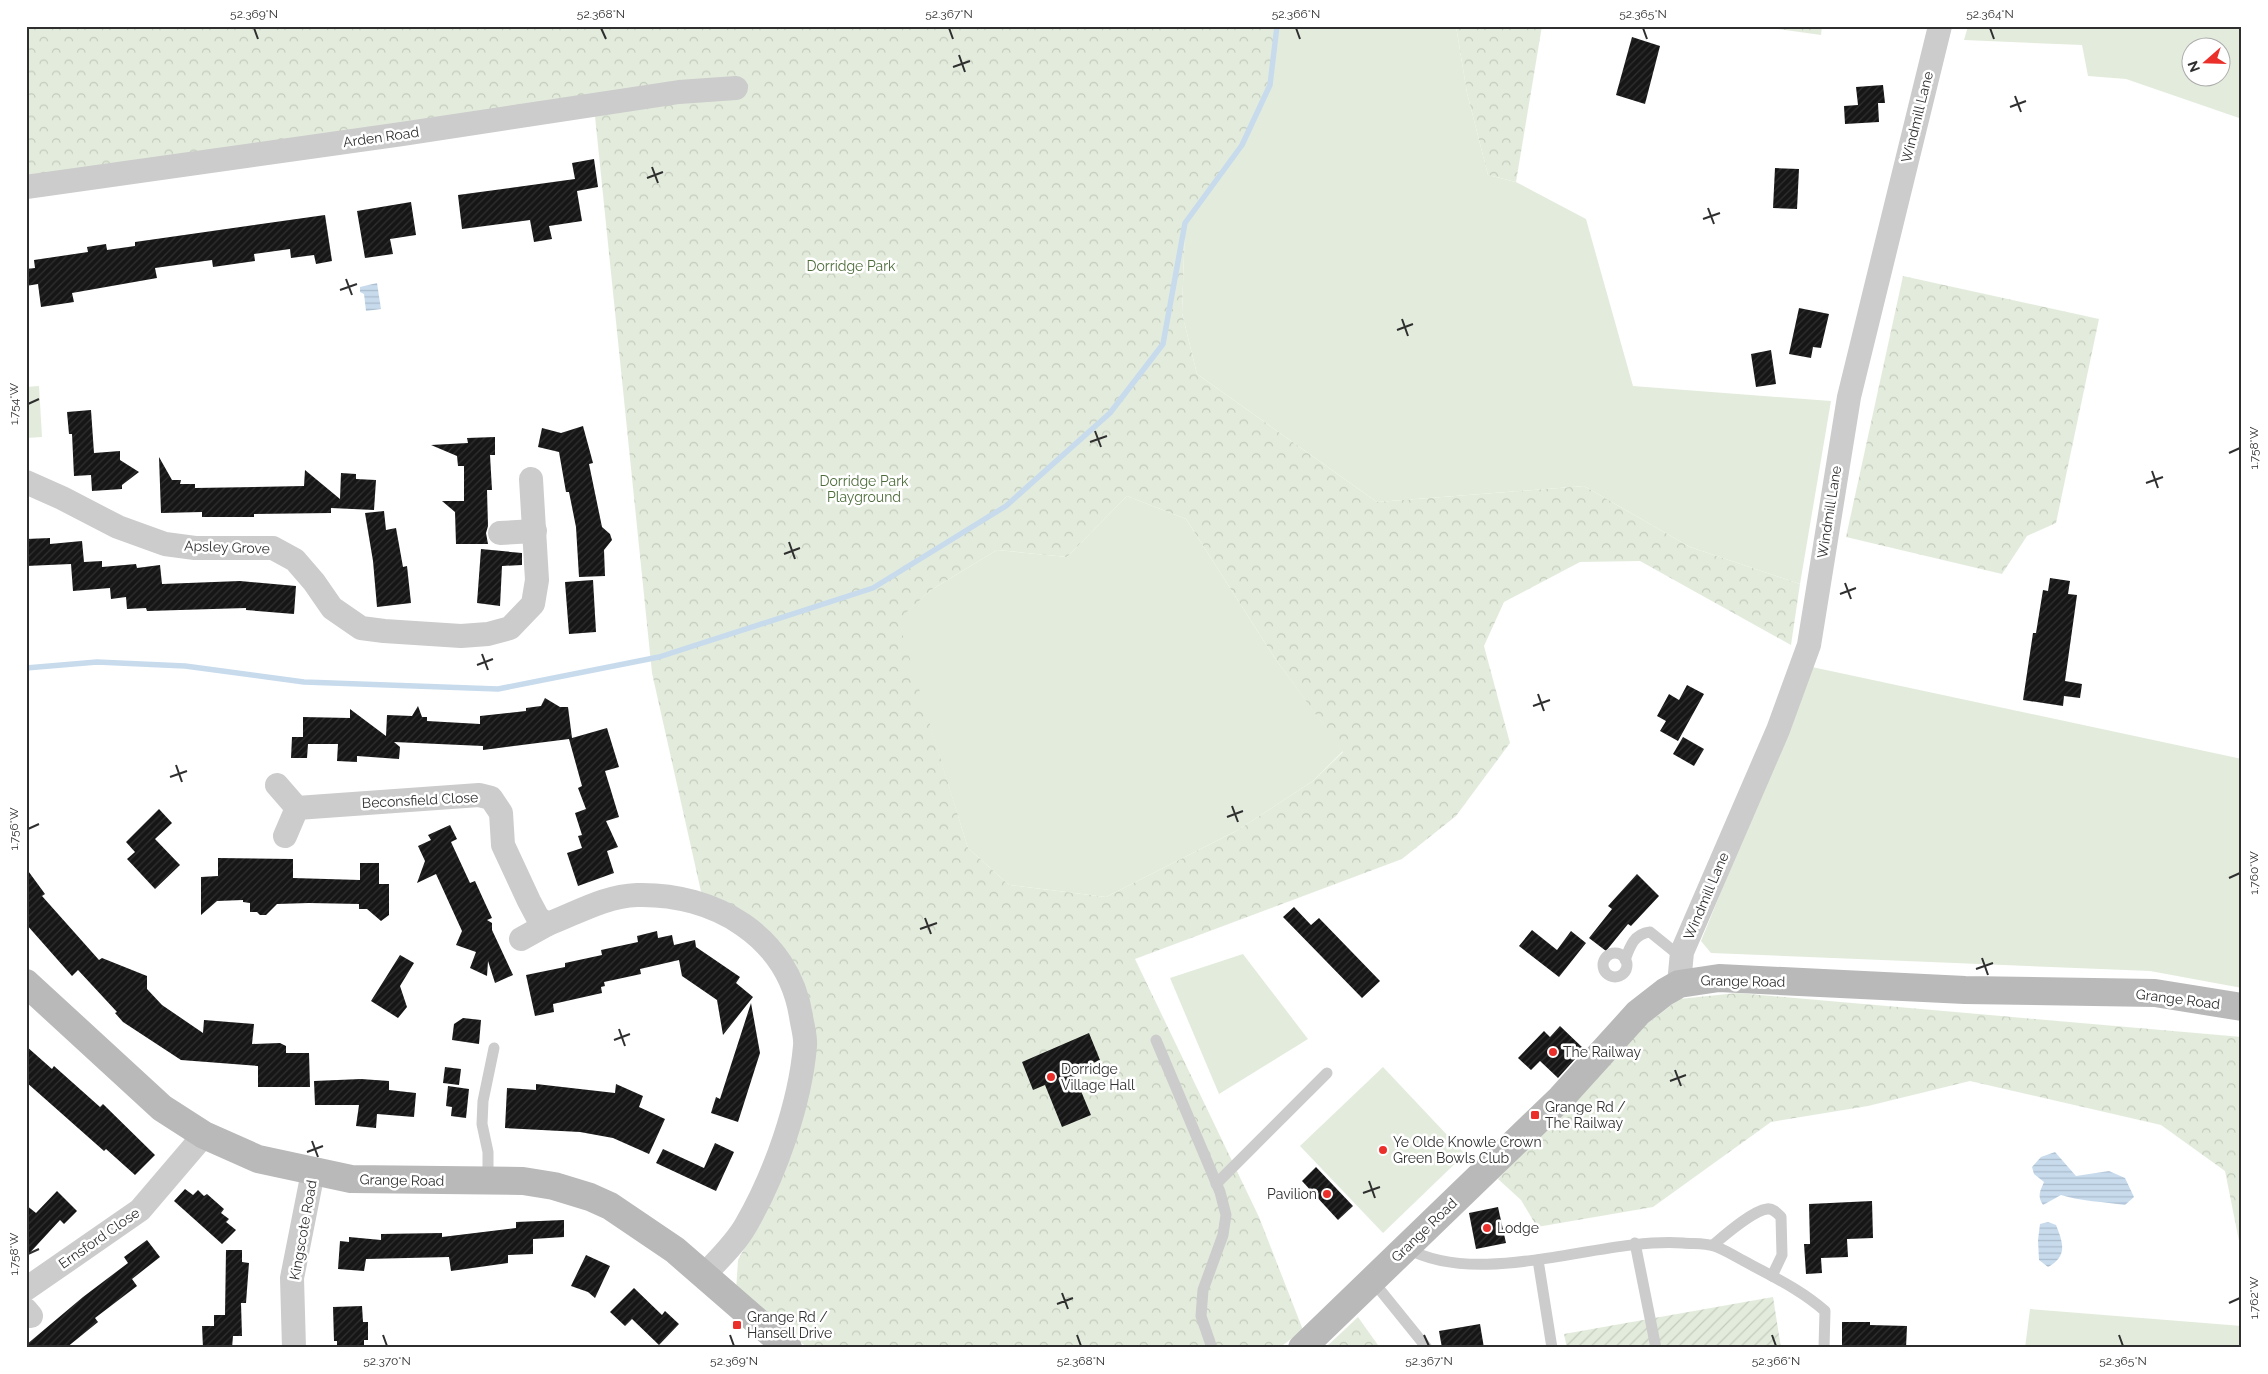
<svg xmlns="http://www.w3.org/2000/svg" width="2268" height="1374" viewBox="0 0 2268 1374" font-family="Raleway,sans-serif">
  <style>
    .grass { fill: #e3ecdc; fill-rule: evenodd }
    .forest { fill: url(#forest-crowns); fill-rule: evenodd }
    .garden { fill: url(#garden-furrows) }
    .water { fill: url(#water-rules) }
    .lines { fill: none; stroke-linecap: round; stroke-linejoin: round }
    .stream { stroke: #c7dbed; stroke-width: 5.5 }
    .building { fill: url(#building-hatch) }
    .lane { stroke: #ccc; stroke-width: 11 }
    .street { stroke: #ccc; stroke-width: 24 }
    .secondary { stroke: #b9b9b9; stroke-width: 28 }
    .ticks { fill: none; stroke: #2f2f2f; stroke-width: 2 }
    .poi-dot { fill: #eb2f2b; stroke: #fff; stroke-width: 2 }
    .labels { text-anchor: middle; dominant-baseline: central; stroke-width: 5; stroke-linejoin: round; paint-order: stroke }
    .street-label { font-size: 14px; fill: #2f2f2f; stroke: #fff }
    .park-label { font-size: 14px; fill: #4d6c3a; stroke: #fff }
    .poi-label { font-size: 14px; fill: #2f2f2f; stroke: #fff; text-anchor: start }
    .neatline { fill: none; stroke: #2f2f2f; stroke-width: 2 }
    .ticks-label { font-size: 12px; text-anchor: middle; fill: #2f2f2f }
  </style>
  <defs>
    <pattern id="forest-crowns" width="20" height="18" patternUnits="userSpaceOnUse" patternTransform="scale(1.25)"><rect width="20" height="18" fill="#e3ecdc"/><path d="M2 6a3 3 0 1 1 6 0M12 15a3 3 0 1 1 6 0" fill="none" stroke="#c3cbbd"/></pattern>
    <pattern id="garden-furrows" width="10" height="10" patternUnits="userSpaceOnUse" patternTransform="scale(1.25)"><rect width="10" height="10" fill="#e3ecdc"/><path d="M-1 1l2-2M0 10L10 0M9 11l2-2" fill="none" stroke="#c3cbbd"/></pattern>
    <pattern id="water-rules" width="6" height="5" patternUnits="userSpaceOnUse" patternTransform="scale(1.25)"><rect width="6" height="5" fill="#c7dbed"/><path d="M0 2.5h6" fill="none" stroke="#abbccc"/></pattern>
    <pattern id="building-hatch" width="6" height="6" patternUnits="userSpaceOnUse" patternTransform="scale(1.25)"><rect width="6" height="6" fill="#161616"/><path d="M-1 1l2-2M0 6l6-6M5 7l2-2" fill="none" stroke="#303030"/></pattern>
  </defs>
  <rect width="100%" height="100%" fill="#fff"/>
  <g class="grass">
    <polygon points="1277,26 1456,26 1467,93 1488,175 1516,182 1586,219 1633,386 1831,401 1800,584 1690,547 1584,486 1377,502 1197,374 1182,313 1185,223 1242,145 1270,85"/>
    <path d="M1968,26H2242V119L2126,79L2088,76L2082,45L1964,40ZM2190,48H2220V78H2190Z"/>
    <polygon points="39,386 42,437 26,438 26,387"/>
    <polygon points="1127,496 1186,519 1274,657 1343,751 1313,781 1238,830 1106,897 1009,885 968,848 897,620 931,590 997,550 1067,557"/>
    <polygon points="1812,667 2242,759 2242,988 2150,971 1711,953 1701,941"/>
    <polygon points="1243,954 1308,1039 1219,1094 1170,978"/>
    <polygon points="1383,1067 1465,1154 1383,1233 1300,1146"/>
    <polygon points="2030,1309 2242,1326 2242,1348 2025,1348"/>
  </g>
  <g class="forest">
    <path d="M26,26H1277L1270,85L1242,145L1185,223L1182,313L1197,374L1377,502L1584,486L1690,547L1800,584L1791,645L1640,561L1580,562L1504,602L1484,646L1510,743L1456,816L1402,859L1135,959L1259,1217L1303,1330L1279,1348H808L736,1291L738,1260L750,1238L790,1148L803,989L702,896L652,673L593,97L26,176ZM1127,496L1186,519L1274,657L1343,752L1313,781L1238,830L1106,897L1009,885L968,848L898,620L931,590L997,550L1067,557Z"/>
    <polygon points="1456,26 1542,26 1516,182 1488,175 1467,93"/>
    <polygon points="1757,26 1822,26 1821,35"/>
    <polygon points="1903,276 2099,319 2056,523 2027,536 2002,574 1846,537"/>
    <polygon points="1737,993 2242,1037 2242,1256 2225,1171 2161,1125 1970,1081 1868,1106 1771,1122 1653,1207 1537,1227 1521,1200 1498,1179 1630,1037 1679,999"/>
    <polygon points="1358,1317 1380,1348 1325,1348"/>
  </g>
  <polygon class="garden" points="1773,1297 1781,1348 1567,1348 1564,1334"/>
  <g class="water">
    <polygon points="377,283 381,309 366,311 364,294 360,292 360,287"/>
    <path d="M2055,1152L2076,1176L2109,1171L2125,1178L2134,1197L2125,1205C2104,1202 2080,1201 2061,1195L2043,1205C2037,1196 2040,1191 2044,1182L2034,1174L2032,1167L2041,1157Z"/>
    <path d="M2048,1222L2056,1225C2063,1243 2068,1256 2048,1267L2039,1260L2038,1240L2040,1224Z"/>
  </g>
  <g class="lines">
    <polyline class="stream" points="26,668 97,662 185,666 304,682 498,689 659,657 873,588 1006,506 1110,413 1163,344 1185,223 1242,145 1270,85 1277,26"/>
  </g>
  <g class="building">
    <polygon points="1632,37 1660,46 1645,104 1616,95"/>
    <polygon points="1883,85 1885,103 1878,103 1879,122 1845,124 1844,106 1858,105 1856,87"/>
    <polygon points="594,159 598,187 577,191 582,221 549,226 552,239 534,242 530,220 462,229 458,195 575,179 572,163"/>
    <polygon points="1775,168 1799,169 1797,209 1773,208"/>
    <polygon points="411,202 416,235 390,239 393,254 365,258 357,211"/>
    <polygon points="325,215 332,261 316,264 314,255 291,258 290,249 254,254 255,261 213,267 212,260 155,268 157,278 72,293 74,302 41,307 38,284 26,286 26,269 35,268 34,260 88,252 87,247 106,244 107,250 135,246 135,242"/>
    <polygon points="1799,308 1829,314 1821,348 1813,347 1811,358 1789,354"/>
    <polygon points="1771,350 1776,384 1756,387 1751,354"/>
    <polygon points="91,410 94,453 120,451 120,460 139,472 122,485 122,489 92,491 91,475 74,476 72,434 69,434 67,412"/>
    <polygon points="583,426 593,463 589,464 602,527 610,534 612,540 604,550 605,576 579,577 576,527 569,492 566,492 559,452 538,447 542,428 561,433"/>
    <polygon points="495,437 495,455 490,455 492,490 487,490 488,526 486,533 488,544 456,544 455,512 442,501 464,501 464,466 458,466 457,456 431,445 468,443 467,438"/>
    <polygon points="159,457 172,480 181,480 180,484 195,484 195,488 304,486 305,470 340,499 341,473 356,474 356,479 376,480 374,510 331,508 331,513 254,514 254,517 202,517 202,512 161,513"/>
    <polygon points="384,511 386,530 396,528 403,567 407,566 411,603 377,607 373,561 365,513"/>
    <polygon points="50,538 50,544 82,541 84,562 102,561 102,567 136,564 137,568 160,565 162,584 240,581 296,586 294,614 246,610 246,608 147,611 146,608 127,609 126,597 111,599 110,588 73,591 71,564 26,566 26,539"/>
    <polygon points="481,549 522,553 522,565 502,566 500,606 477,603"/>
    <polygon points="2050,578 2070,581 2068,594 2077,595 2065,681 2082,684 2080,698 2064,696 2063,706 2023,700 2033,633 2036,633 2043,590 2048,591"/>
    <polygon points="593,580 596,632 569,634 565,582"/>
    <polygon points="1687,685 1704,694 1678,741 1660,731 1666,721 1657,716 1669,694 1679,700"/>
    <polygon points="545,698 560,707 568,707 572,738 607,728 619,767 605,771 619,817 606,821 618,847 607,851 614,873 578,886 567,853 582,848 578,836 582,835 575,813 586,809 578,788 582,786 569,739 483,750 483,746 394,742 400,747 399,759 357,756 357,762 337,761 338,744 308,744 307,758 291,758 292,737 303,737 303,717 350,718 350,709 386,736 387,715 412,716 418,706 422,717 427,717 427,721 480,724 480,716 526,711 526,708 541,706"/>
    <polygon points="1683,737 1704,749 1694,766 1673,754"/>
    <polygon points="159,809 172,823 155,839 180,865 155,889 127,859 135,852 126,842"/>
    <polygon points="450,825 457,839 451,842 470,883 475,881 485,903 492,918 487,920 492,923 492,930 513,975 495,983 488,961 487,976 470,968 476,952 456,945 462,931 436,874 417,883 425,861 418,846 431,840 428,835"/>
    <polygon points="218,858 293,859 293,878 360,880 360,863 379,863 379,884 389,884 389,915 381,921 367,909 359,909 359,904 309,903 277,904 266,915 260,915 257,912 250,912 250,903 243,902 243,900 217,901 201,915 201,877 218,876"/>
    <polygon points="26,868 45,894 42,896 99,960 102,958 147,976 147,989 162,1005 203,1033 204,1020 254,1024 252,1044 280,1043 286,1046 286,1053 309,1053 310,1087 258,1087 258,1066 181,1060 123,1022 115,1013 117,1012 78,970 72,976 26,924"/>
    <polygon points="1637,874 1659,896 1631,926 1628,924 1606,951 1589,938 1612,909 1608,906"/>
    <polygon points="1294,907 1311,925 1319,918 1380,981 1362,998 1283,917"/>
    <polygon points="1532,930 1557,950 1571,931 1586,943 1559,977 1519,946"/>
    <polygon points="657,931 658,938 672,935 674,945 695,940 696,947 740,977 736,983 753,997 723,1035 717,1000 682,976 679,960 640,969 641,974 604,982 605,986 601,987 602,993 553,1004 554,1012 535,1016 526,975 565,967 565,963 602,955 601,950 638,942 637,936"/>
    <polygon points="400,955 414,963 400,986 407,1007 398,1018 371,1001"/>
    <polygon points="751,1003 760,1053 738,1122 711,1113 716,1097 720,1099"/>
    <polygon points="463,1018 481,1020 479,1044 452,1040 454,1024"/>
    <polygon points="1560,1026 1584,1049 1558,1078 1540,1061 1531,1070 1518,1058 1544,1031 1550,1037"/>
    <polygon points="1089,1033 1100,1060 1073,1072 1091,1115 1062,1127 1045,1085 1033,1090 1022,1062"/>
    <polygon points="26,1046 52,1069 54,1066 100,1107 103,1104 155,1155 135,1175 106,1149 104,1151 26,1082"/>
    <polygon points="445,1067 461,1069 459,1085 443,1083"/>
    <polygon points="361,1079 389,1081 389,1090 416,1093 414,1117 377,1114 376,1128 356,1126 359,1105 315,1105 314,1081"/>
    <polygon points="536,1084 615,1093 616,1084 643,1096 639,1107 665,1119 649,1154 613,1138 580,1132 505,1128 507,1088 536,1090"/>
    <polygon points="448,1086 469,1089 466,1118 451,1116 452,1107 446,1106"/>
    <polygon points="715,1143 734,1152 716,1191 656,1163 663,1149 704,1168"/>
    <polygon points="1316,1167 1353,1206 1338,1220 1302,1181"/>
    <polygon points="185,1189 193,1195 198,1190 204,1196 207,1194 224,1209 221,1213 229,1219 226,1222 236,1230 222,1244 174,1201"/>
    <polygon points="57,1191 77,1211 64,1224 60,1220 26,1257 26,1205 36,1213"/>
    <polygon points="1872,1201 1873,1238 1847,1239 1848,1257 1821,1258 1822,1273 1806,1274 1804,1244 1810,1244 1809,1204"/>
    <polygon points="1498,1207 1506,1243 1476,1249 1469,1213"/>
    <polygon points="564,1220 564,1237 533,1239 533,1254 508,1255 508,1263 451,1271 449,1257 366,1259 364,1271 338,1269 340,1241 349,1242 349,1237 381,1240 381,1234 442,1233 442,1237 516,1228 516,1222"/>
    <polygon points="147,1240 160,1257 132,1279 137,1286 95,1318 98,1322 66,1348 26,1348 26,1345 83,1297 128,1263 124,1257"/>
    <polygon points="226,1250 242,1250 242,1262 249,1263 246,1303 241,1303 242,1336 233,1336 232,1348 203,1348 202,1326 214,1326 214,1315 225,1315"/>
    <polygon points="586,1255 610,1266 595,1298 588,1292 571,1286"/>
    <polygon points="634,1288 662,1315 665,1311 679,1324 659,1345 632,1319 625,1326 610,1312"/>
    <polygon points="362,1306 363,1322 368,1322 368,1340 364,1340 364,1348 337,1348 337,1341 334,1341 333,1307"/>
    <polygon points="1842,1322 1870,1322 1870,1325 1907,1326 1906,1348 1842,1348"/>
    <polygon points="1480,1324 1484,1348 1442,1348 1439,1331"/>
  </g>
  <g class="lines">
    <g class="lane">
      <circle cx="1615" cy="965" r="12"/>
      <path d="M1625,960C1630,946 1634,934 1650,932L1681,957"/>
      <polyline points="1156,1040 1220,1192 1226,1215 1223,1235 1203,1290 1201,1316 1212,1348"/>
      <polyline points="488,1180 488,1152 482,1124 483,1101 494,1048"/>
      <polyline points="1216,1184 1327,1073"/>
      <polyline points="1635,1243 1656,1348"/>
      <path d="M1713,1245C1725,1235 1752,1211 1767,1209C1773,1208 1777,1213 1781,1217L1782,1255L1772,1276"/>
      <path d="M1406,1248C1482,1290 1600,1237 1683,1243C1693,1244 1705,1243 1714,1246C1724,1249 1734,1256 1744,1261C1773,1277 1800,1289 1825,1311L1824,1348"/>
      <polyline points="1538,1260 1552,1348"/>
      <polyline points="1372,1280 1427,1348"/>
    </g>
    <g class="street">
      <polyline points="26,187 402,134 679,92 736,88"/>
      <polyline points="26,482 62,498 118,527 165,544 195,548 273,548 295,560 314,582 332,608 361,628 384,631 461,636 488,634 510,628 533,604 537,580 531,479"/>
      <polyline points="500,533 535,531"/>
      <polyline points="277,785 297,808 285,836"/>
      <path d="M297,808L479,795L491,798L501,813L503,845L529,901L538,918L548,924C577,913 605,896 637,895C714,893 788,936 801,1016C802,1025 806,1036 805,1046C800,1104 775,1175 746,1225C736,1243 719,1259 705,1274"/>
      <polyline points="521,939 548,924"/>
      <polyline points="1679,984 1682,952 1778,730 1809,645 1849,397 1940,26"/>
      <polyline points="26,1289 140,1210 204,1135"/>
      <polyline points="26,1310 31,1316"/>
      <polyline points="294,1348 292,1278 313,1172"/>
    </g>
    <g class="secondary">
      <polyline points="26,983 162,1108 204,1135 258,1159 351,1179 523,1181 554,1186 590,1197 610,1206 675,1250 788,1348"/>
      <polyline points="1302,1348 1561,1098 1638,1013 1665,992 1679,984 1719,978 1965,990 2155,993 2242,1007"/>
    </g>
  </g>
  <path class="ticks" d="M254,28L258,39M601,28L606,39M949,28L953,39M1296,28L1300,39M1643,28L1647,39M1990,28L1994,39M959,55L965,72M953,67L970,61M2015,96L2021,112M2010,107L2026,101M652,167L658,183M647,178L663,172M1708,208L1714,224M1703,219L1720,213M346,279L352,295M340,290L357,284M1402,319L1408,336M1397,330L1413,324M28,404L39,399M1095,431L1101,447M1090,442L1107,436M2229,453L2240,448M2152,471L2158,488M2146,483L2163,477M789,542L795,559M784,554L800,548M1845,583L1851,599M1840,594L1856,588M482,654L488,670M477,665L493,659M1538,694L1544,711M1533,706L1550,700M176,765L182,782M170,777L187,771M1232,806L1238,822M1227,817L1243,811M28,829L39,824M2229,878L2240,873M925,918L931,934M920,929L937,923M1982,958L1988,975M1976,969L1993,963M619,1029L625,1046M614,1040L630,1034M1675,1070L1681,1086M1670,1081L1686,1075M312,1141L318,1157M307,1152L323,1146M1369,1181L1375,1198M1363,1193L1380,1187M28,1254L39,1249M1062,1293L1068,1309M2229,1303L2240,1298M1057,1304L1073,1298M383,1335L387,1346M730,1335L734,1346M1077,1335L1081,1346M1424,1335L1429,1346M1772,1335L1776,1346M2119,1335L2123,1346"/>
  <g class="poi-dot">
    <circle cx="1553" cy="1052" r="5"/>
    <circle cx="1051" cy="1077" r="5"/>
    <rect x="1530" y="1110" width="10" height="10" rx="2.5"/>
    <circle cx="1383" cy="1150" r="5"/>
    <circle cx="1327" cy="1194" r="5"/>
    <circle cx="1487" cy="1228" r="5"/>
    <rect x="732" y="1320" width="10" height="10" rx="2.5"/>
  </g>
  <g class="labels">
    <g class="street-label">
      <text transform="translate(1917 117) rotate(-76)">Windmill Lane</text>
      <text transform="translate(381 137) rotate(-8)">Arden Road</text>
      <text transform="translate(1829 512) rotate(-81)">Windmill Lane</text>
      <text transform="translate(227 547) rotate(2)">Apsley Grove</text>
      <text transform="translate(420 800) rotate(-3)">Beconsfield Close</text>
      <text transform="translate(1706 896) rotate(-67)">Windmill Lane</text>
      <text transform="translate(1743 981) rotate(1)">Grange Road</text>
      <text transform="translate(2178 999) rotate(7)">Grange Road</text>
      <text transform="translate(402 1180) rotate(1)">Grange Road</text>
      <text transform="translate(303 1230) rotate(-80)">Kingscote Road</text>
      <text transform="translate(1424 1230) rotate(-44)">Grange Road</text>
      <text transform="translate(99 1238) rotate(-35)">Ernsford Close</text>
    </g>
    <g class="park-label">
      <text x="851" y="266">Dorridge Park</text>
      <text x="864" y="481">Dorridge Park<tspan x="864" dy="16">Playground</tspan></text>
    </g>
    <g class="poi-label">
      <text x="1563" y="1052">The Railway</text>
      <text x="1061" y="1069">Dorridge<tspan x="1061" dy="16">Village Hall</tspan></text>
      <text x="1545" y="1107">Grange Rd /<tspan x="1545" dy="16">The Railway</tspan></text>
      <text x="1393" y="1142">Ye Olde Knowle Crown<tspan x="1393" dy="16">Green Bowls Club</tspan></text>
      <text x="1317" y="1194" text-anchor="end">Pavilion</text>
      <text x="1497" y="1228">Lodge</text>
      <text x="747" y="1317">Grange Rd /<tspan x="747" dy="16">Hansell Drive</tspan></text>
    </g>
  </g>
  <rect width="2268" height="1374" fill="none" stroke="#ffffff" stroke-width="55"/>
  <g transform="translate(2206 62) rotate(250)"><circle r="24" fill="#ffffff" stroke="#acacac"/>
  <path d="M0-4L9 19L0 12L-9 19Z" fill="#eb2f2b"/>
  <text y="-8" font-size="14" font-weight="bold" text-anchor="middle" fill="#2f2f2f">N</text>
  </g>
  <rect x="28" y="28" width="2212" height="1318" class="neatline"/>
  <g class="ticks-label">
    <text x="254" y="18">52.369°N</text>
    <text x="601" y="18">52.368°N</text>
    <text x="949" y="18">52.367°N</text>
    <text x="1296" y="18">52.366°N</text>
    <text x="1643" y="18">52.365°N</text>
    <text x="1990" y="18">52.364°N</text>
    <text transform="translate(14 404) rotate(-90)" y="4">1.754°W</text>
    <text transform="translate(2254 448) rotate(-90)" y="4">1.758°W</text>
    <text transform="translate(14 829) rotate(-90)" y="4">1.756°W</text>
    <text transform="translate(2254 873) rotate(-90)" y="4">1.760°W</text>
    <text transform="translate(14 1254) rotate(-90)" y="4">1.758°W</text>
    <text transform="translate(2254 1298) rotate(-90)" y="4">1.762°W</text>
    <text x="387" y="1365">52.370°N</text>
    <text x="734" y="1365">52.369°N</text>
    <text x="1081" y="1365">52.368°N</text>
    <text x="1429" y="1365">52.367°N</text>
    <text x="1776" y="1365">52.366°N</text>
    <text x="2123" y="1365">52.365°N</text>
  </g>
</svg>
